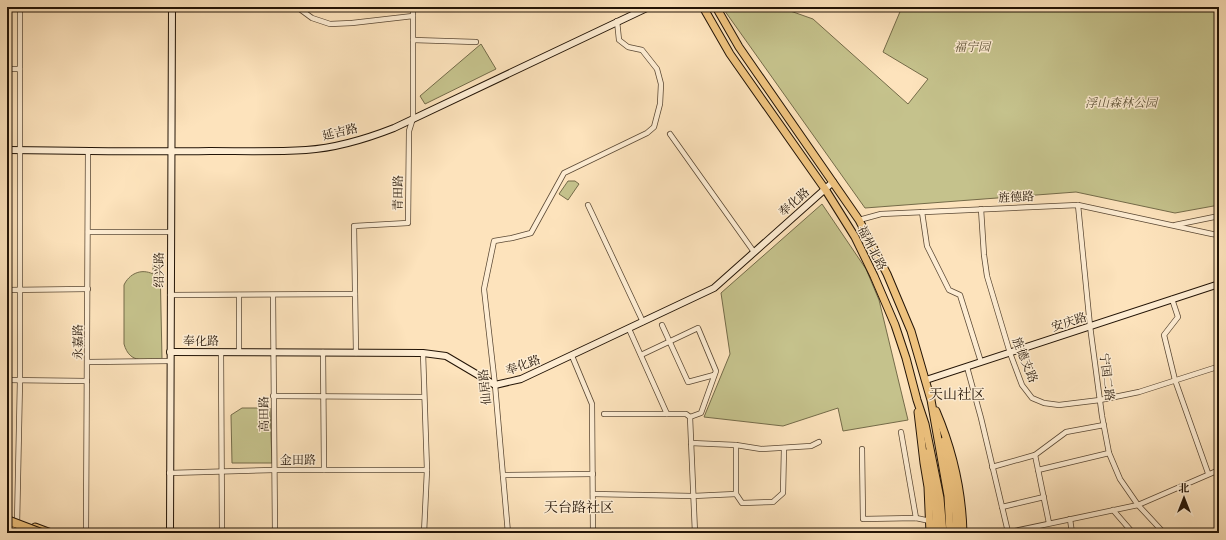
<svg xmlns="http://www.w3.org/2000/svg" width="1226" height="540" viewBox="0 0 1226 540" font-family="'IM FELL French Canon','Noto Serif SC',serif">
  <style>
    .green { fill: #c5c28c; stroke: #746b49 }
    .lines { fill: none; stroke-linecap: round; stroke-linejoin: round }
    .street-casing { stroke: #5a4834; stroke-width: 6 }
    .secondary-casing { stroke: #231406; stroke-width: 8 }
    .primary-casing { stroke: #231406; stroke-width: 9 }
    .highway-casing { stroke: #231406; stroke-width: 10 }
    .street { stroke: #feedd3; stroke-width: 4.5 }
    .secondary { stroke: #feedd3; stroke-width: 6 }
    .primary { stroke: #eec27e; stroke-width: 7 }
    .highway { stroke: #eec27e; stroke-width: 8 }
    .highway-bridge-casing { stroke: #231406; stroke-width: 10; stroke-linecap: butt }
    .highway-bridge { stroke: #eec27e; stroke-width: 8 }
    .labels { text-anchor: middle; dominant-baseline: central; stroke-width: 3; stroke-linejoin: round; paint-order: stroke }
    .park-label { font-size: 12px; font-style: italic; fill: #5c5135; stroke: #feedd3 }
    .street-label { font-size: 12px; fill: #231406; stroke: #feedd3 }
    .quarter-label { font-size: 14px; fill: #231406; stroke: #feedd3 }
  </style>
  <rect width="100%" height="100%" fill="#fde3bc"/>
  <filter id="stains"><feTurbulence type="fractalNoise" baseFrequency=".005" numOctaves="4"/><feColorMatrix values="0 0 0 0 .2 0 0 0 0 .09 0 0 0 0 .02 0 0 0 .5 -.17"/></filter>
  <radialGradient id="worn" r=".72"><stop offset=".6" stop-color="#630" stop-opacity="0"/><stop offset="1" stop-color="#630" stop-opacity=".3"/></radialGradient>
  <g class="green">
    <polygon points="722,7 779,7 813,19 908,104 928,79 883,52 902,7 1219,7 1219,205 1175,213 1076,192 865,208"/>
    <polygon points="481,44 496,69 425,104 420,96"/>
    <polygon points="568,181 575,181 579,184 568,200 559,194"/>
    <polygon points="822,204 866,269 879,300 908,420 843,431 838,408 783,426 704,417 730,354 721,293"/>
    <path d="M153,263H160L162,359C145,359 130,365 124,344V285C129,274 141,268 153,274Z"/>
    <polygon points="242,408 270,408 272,463 232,463 231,415"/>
  </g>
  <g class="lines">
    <g class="street-casing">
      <g id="street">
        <polyline points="297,7 312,18 330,24 352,23 413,16"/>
        <polyline points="413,40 476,42"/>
        <polyline points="7,69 20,69"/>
        <polyline points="670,134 754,252"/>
        <polyline points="588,205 643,322"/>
        <polyline points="1078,205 1090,326 1102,416 1109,453 1120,479 1138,505 1164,533"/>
        <polyline points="981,209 984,255 987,276 1010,353 1022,385 1032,398 1044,403 1059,405 1100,400 1139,392 1214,368 1219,367"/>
        <polyline points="922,212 927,246 949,290 960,295 981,362"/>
        <polyline points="859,220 881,214 1078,205 1212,234 1219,235"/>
        <polyline points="1175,225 1219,216"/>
        <polyline points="88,232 171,232"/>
        <polyline points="7,290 88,289"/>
        <polyline points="170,295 355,294"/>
        <polyline points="239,295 239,352"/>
        <polyline points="273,295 275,533"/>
        <polyline points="1172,299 1178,317 1164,335 1175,380 1208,473"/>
        <polyline points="662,325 688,382 714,375"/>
        <polyline points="629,329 667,414 686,414 690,417 695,533"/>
        <polyline points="221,352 222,533"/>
        <polyline points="323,352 324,470"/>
        <polyline points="356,353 354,226 408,223 409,131 413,118 413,7"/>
        <polyline points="423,353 427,470 424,533"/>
        <polyline points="641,355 698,328 716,371 701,413 690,417"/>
        <polyline points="572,356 592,404 593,533"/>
        <polyline points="88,362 170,361"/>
        <polyline points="967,367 981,418 1008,532"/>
        <polyline points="7,380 87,381"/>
        <polyline points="273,396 424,397"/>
        <polyline points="604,414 667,414"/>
        <polyline points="901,432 916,518"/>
        <polyline points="691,443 736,445 761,449 811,446 819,442"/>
        <polyline points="736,445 736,494 742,503 773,502 783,493 784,448"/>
        <polyline points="862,449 863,519 916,518 930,521"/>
        <polyline points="1035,455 1049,523"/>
        <polyline points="992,467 1035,455 1066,432 1104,425"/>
        <polyline points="1038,470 1109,453"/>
        <polyline points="169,473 274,470 427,470"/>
        <polyline points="503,475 593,474"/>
        <polyline points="593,494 693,496 736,494"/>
        <polyline points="1002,507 1044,497"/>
        <polyline points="1113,510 1133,533"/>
        <polyline points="1070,519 1072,533"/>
        <polyline points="17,525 20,380 20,7"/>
        <polyline points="86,533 88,151"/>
        <polyline points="508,533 495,385 484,289 494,241 512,238 531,233 564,173 647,133 654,127 660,104 661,84 657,69 642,50 628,47 619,40 617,21"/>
        <polyline points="1005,533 1138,505 1219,470"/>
      </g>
    </g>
    <g class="secondary-casing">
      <g id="secondary">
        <path d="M7,150C75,151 142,152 210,151C242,151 274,152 306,150C336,148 366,139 394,128L649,7"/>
        <polyline points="170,352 423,353 446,356 495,385 521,379 714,288 833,182"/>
        <polyline points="926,380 1219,284"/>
        <polyline points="170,533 172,7"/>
      </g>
    </g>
    <g class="primary-casing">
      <g id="primary">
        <polyline points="703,7 730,54 825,189 855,237 874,276 895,325 906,358 917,400 925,424 940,498 943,533"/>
        <polyline points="716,7 739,47 859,220 887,274 911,331 931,400 948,496 950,533"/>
        <path d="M936,411C953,451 962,489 963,533"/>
        <polyline points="918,412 924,463 928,487 930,533"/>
        <polyline points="944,441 950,472"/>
        <polyline points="927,453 931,477"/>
        <polyline points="35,527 51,533"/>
      </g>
    </g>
    <g class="highway-casing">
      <g id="highway">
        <polyline points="950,472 956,511 957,533"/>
        <polyline points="931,477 936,509 937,533"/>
      </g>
    </g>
    <use href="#street" class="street"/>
    <use href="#secondary" class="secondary"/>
    <use href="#primary" class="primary"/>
    <use href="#highway" class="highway"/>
    <g class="highway-bridge-casing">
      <g id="highway-bridge">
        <polyline points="7,520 41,533"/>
        <polyline points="7,529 18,533"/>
      </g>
    </g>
    <use href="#highway-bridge" class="highway-bridge"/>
  </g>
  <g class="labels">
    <g class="park-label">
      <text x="972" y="47">福宁园</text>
      <text x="1121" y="103">浮山森林公园</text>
    </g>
    <g class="street-label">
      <text transform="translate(340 132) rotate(-13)">延吉路</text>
      <text transform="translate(398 193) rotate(-89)">青田路</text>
      <text transform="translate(1016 197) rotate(-2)">旌德路</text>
      <text transform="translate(794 202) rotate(-42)">奉化路</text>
      <text transform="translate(872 248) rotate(63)">福州北路</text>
      <text transform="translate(159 270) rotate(-90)">绍兴路</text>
      <text transform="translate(1069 322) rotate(-18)">安庆路</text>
      <text x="201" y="341">奉化路</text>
      <text transform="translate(78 342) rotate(-90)">永嘉路</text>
      <text transform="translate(1025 360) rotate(68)">旌德支路</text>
      <text transform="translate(523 365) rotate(-20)">奉化路</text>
      <text transform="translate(1107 377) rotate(83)">宁国二路</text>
      <text transform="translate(485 387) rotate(-96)">仙居路</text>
      <text transform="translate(264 414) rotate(-91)">高田路</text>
      <text x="298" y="460">金田路</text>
    </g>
    <g class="quarter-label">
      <text x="957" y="394">天山社区</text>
      <text x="579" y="507">天台路社区</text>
    </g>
  </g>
  <rect width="1226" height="540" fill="none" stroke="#fde3bc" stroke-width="24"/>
  <rect x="8" y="8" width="1210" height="524" fill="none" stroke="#231406" stroke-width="2"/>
  <rect x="12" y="12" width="1202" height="516" fill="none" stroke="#231406"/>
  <g transform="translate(1184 498)" stroke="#feedd3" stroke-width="3" paint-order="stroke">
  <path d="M0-3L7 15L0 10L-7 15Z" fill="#231406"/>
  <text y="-6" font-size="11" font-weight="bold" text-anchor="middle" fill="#231406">北</text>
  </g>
  <rect width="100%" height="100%" filter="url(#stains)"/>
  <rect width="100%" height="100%" fill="url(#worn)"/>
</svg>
